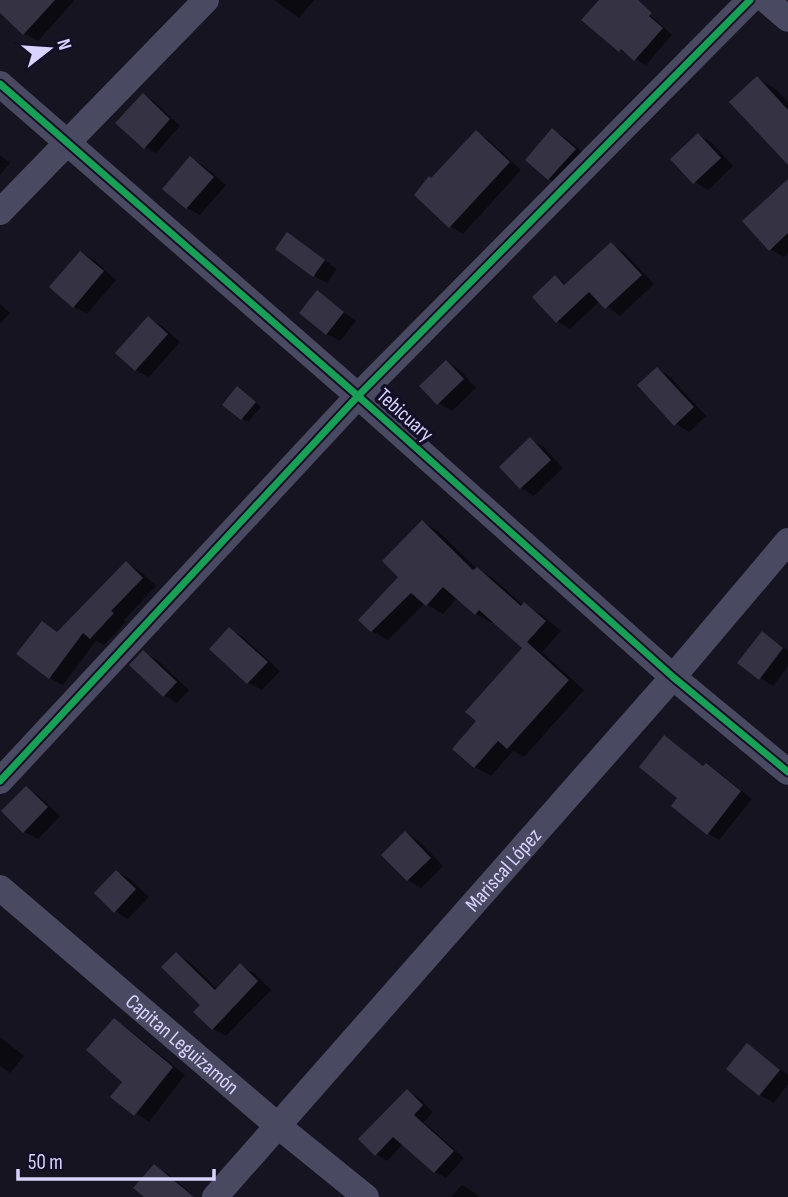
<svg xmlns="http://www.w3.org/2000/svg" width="788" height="1197" viewBox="0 0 788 1197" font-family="'Sofia Sans Condensed',sans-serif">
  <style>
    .shadow { fill: #0007 }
    .building { fill: #343243 }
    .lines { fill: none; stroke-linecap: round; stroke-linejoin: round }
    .street { stroke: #4a4962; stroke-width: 26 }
    .cycleway-casing { stroke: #130f26; stroke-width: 11 }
    .cycleway { stroke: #1a9f57; stroke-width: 7 }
    .labels { text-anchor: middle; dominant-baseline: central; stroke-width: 7; stroke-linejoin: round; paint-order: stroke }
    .street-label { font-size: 21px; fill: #d9d4ff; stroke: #130f26 }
  </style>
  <rect width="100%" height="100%" fill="#161421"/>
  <g class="shadow">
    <polygon points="8,0 74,0 74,1 38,41 24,33 0,10"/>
    <polygon points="274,0 314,0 299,18"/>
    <polygon points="601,0 634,0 672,35 646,65 620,50"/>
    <polygon points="757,78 777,90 788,102 788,162"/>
    <polygon points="143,95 154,101 180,126 156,153 145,147"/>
    <polygon points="552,130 566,138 588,157 562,186 549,179"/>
    <polygon points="476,133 489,140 521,170 463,234 450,226 432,180"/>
    <polygon points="699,135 712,143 733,166 708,190 695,182"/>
    <polygon points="0,155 10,163 0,175"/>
    <polygon points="191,158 204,166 226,185 200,215 187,208"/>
    <polygon points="788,200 788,253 784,257 770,249"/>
    <polygon points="288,234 337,269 327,283 314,276"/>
    <polygon points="611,244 624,252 654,284 620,316 600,301 570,329 557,321 555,277 568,285"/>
    <polygon points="81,253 94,260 116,280 87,314 74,307"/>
    <polygon points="317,292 356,321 340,341 327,334"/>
    <polygon points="0,304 10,313 0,324"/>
    <polygon points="148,318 162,326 180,342 149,377 136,370"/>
    <polygon points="447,362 460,370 476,388 452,411 438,403"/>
    <polygon points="657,369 670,377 706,416 689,432 676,424"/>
    <polygon points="244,392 261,407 248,422 242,419"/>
    <polygon points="530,440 544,447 563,468 534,496 521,488"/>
    <polygon points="422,522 438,531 476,568 493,578 524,606 541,614 561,631 542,652 584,690 524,757 513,751 491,776 475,767 479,721 524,648 494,621 492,623 476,614 457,598 443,614 425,603 388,640 372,631 360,620 400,577"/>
    <polygon points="126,563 140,571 156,586 124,620 126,622 104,645 96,641 63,685 50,678 43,623 59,633"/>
    <polygon points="229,629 243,637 280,671 262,690 248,683 211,649"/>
    <polygon points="762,633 788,651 788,666 773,686 760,678"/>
    <polygon points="143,652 157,660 189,690 177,703 164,695"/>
    <polygon points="664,738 705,767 706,765 718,772 752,799 719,840 708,833 680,797"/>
    <polygon points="26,788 39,796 60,816 38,839 24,832 3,811"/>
    <polygon points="406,834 419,841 443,866 421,888 408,880"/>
    <polygon points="117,872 130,879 149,897 128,919 115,911"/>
    <polygon points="176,955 190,962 218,990 241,966 254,973 271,990 226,1036 213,1029"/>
    <polygon points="114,1021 127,1028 185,1075 149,1122 113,1096 125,1081"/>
    <polygon points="0,1037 24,1056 10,1073 0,1066"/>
    <polygon points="747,1045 788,1075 788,1084 774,1103 760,1095 728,1069"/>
    <polygon points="408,1091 419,1098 433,1112 424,1122 464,1158 446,1178 435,1172 403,1144 387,1161 376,1154"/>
    <polygon points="154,1166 168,1174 193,1195 191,1197 146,1197"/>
    <polygon points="462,1185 475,1193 480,1197 451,1197"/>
  </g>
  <g class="building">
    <polygon points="0,0 55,0 23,35 0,13"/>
    <polygon points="599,0 638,0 652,13 649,16 663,28 634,61 621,49 619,52 581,20"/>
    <polygon points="757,76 788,110 788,165 729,102"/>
    <polygon points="143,93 170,119 144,149 115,123"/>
    <polygon points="552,128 576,149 548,180 525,160"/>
    <polygon points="476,130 510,162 449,228 414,195 429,176 431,178"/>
    <polygon points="698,133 721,158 693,184 670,159"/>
    <polygon points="190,156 214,177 186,209 162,189"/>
    <polygon points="788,179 788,233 769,251 742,221"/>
    <polygon points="287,232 325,260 313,277 275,249"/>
    <polygon points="611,242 642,275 605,309 589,292 556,323 532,297 555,275 564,285"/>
    <polygon points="80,251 104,271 73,308 49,287"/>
    <polygon points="317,290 344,312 326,335 299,313"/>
    <polygon points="148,316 168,334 135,371 115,353"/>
    <polygon points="446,360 464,379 437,405 419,386"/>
    <polygon points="657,367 694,407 674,426 637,385"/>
    <polygon points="237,386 256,402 241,420 222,405"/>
    <polygon points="530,437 551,460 520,489 499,467"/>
    <polygon points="422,520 473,570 477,567 521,606 524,602 546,621 527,642 569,680 507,749 498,741 474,768 452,749 476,721 465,712 522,648 479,610 475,615 443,587 426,606 411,593 371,632 358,620 398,577 382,561"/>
    <polygon points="126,561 143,578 111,611 114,613 90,639 83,633 49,679 16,654 42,621 57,632"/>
    <polygon points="229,627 268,662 247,684 209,649"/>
    <polygon points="762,631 783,648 759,680 737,663"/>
    <polygon points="143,650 177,682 163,697 129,665"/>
    <polygon points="664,735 703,766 706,763 741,791 707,835 671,806 677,798 639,767"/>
    <polygon points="26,786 48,807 23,833 1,811"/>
    <polygon points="405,831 431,858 407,881 381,855"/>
    <polygon points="116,870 136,889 114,913 94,893"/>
    <polygon points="176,952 215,990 240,963 258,981 212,1030 193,1012 200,1005 161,967"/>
    <polygon points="114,1018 173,1067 134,1116 110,1097 122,1082 86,1050"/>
    <polygon points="747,1043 780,1070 759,1096 726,1069"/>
    <polygon points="407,1089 423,1105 414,1115 454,1151 434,1173 393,1137 375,1156 358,1139"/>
    <polygon points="154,1164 194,1197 144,1197 133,1188"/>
  </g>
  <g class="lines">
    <g class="street">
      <polyline points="766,0 788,19"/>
      <polyline points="0,84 358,396 673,677 788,772"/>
      <polyline points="0,212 206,0"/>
      <polyline points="0,781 358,396 750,0"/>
      <path id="s1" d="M0,888L277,1125L366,1197"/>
      <path id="s2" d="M215,1197L673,677L788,541"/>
    </g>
    <g class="cycleway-casing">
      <g id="cycleway">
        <polyline points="0,84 358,396 673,677 788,772"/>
        <polyline points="0,781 358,396 750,0"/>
      </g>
    </g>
    <use href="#cycleway" class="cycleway"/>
  </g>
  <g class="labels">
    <g class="street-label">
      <text transform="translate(405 415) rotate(42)">Tebicuary</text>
      <text stroke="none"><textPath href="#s2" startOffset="436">Mariscal López</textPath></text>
      <text stroke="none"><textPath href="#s1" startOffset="240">Capitan Leguizamón</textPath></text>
    </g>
  </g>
  <g transform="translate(49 49) rotate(73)" stroke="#130f26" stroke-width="5" paint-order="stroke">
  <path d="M0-5L12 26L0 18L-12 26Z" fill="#d9d4ff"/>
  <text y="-10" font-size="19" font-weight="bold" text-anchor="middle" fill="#d9d4ff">N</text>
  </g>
  <path d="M18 1169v10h196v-10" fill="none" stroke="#d9d4ff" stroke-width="3.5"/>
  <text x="28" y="1169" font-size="21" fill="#d9d4ff" stroke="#130f26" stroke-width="5" paint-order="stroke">50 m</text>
</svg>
